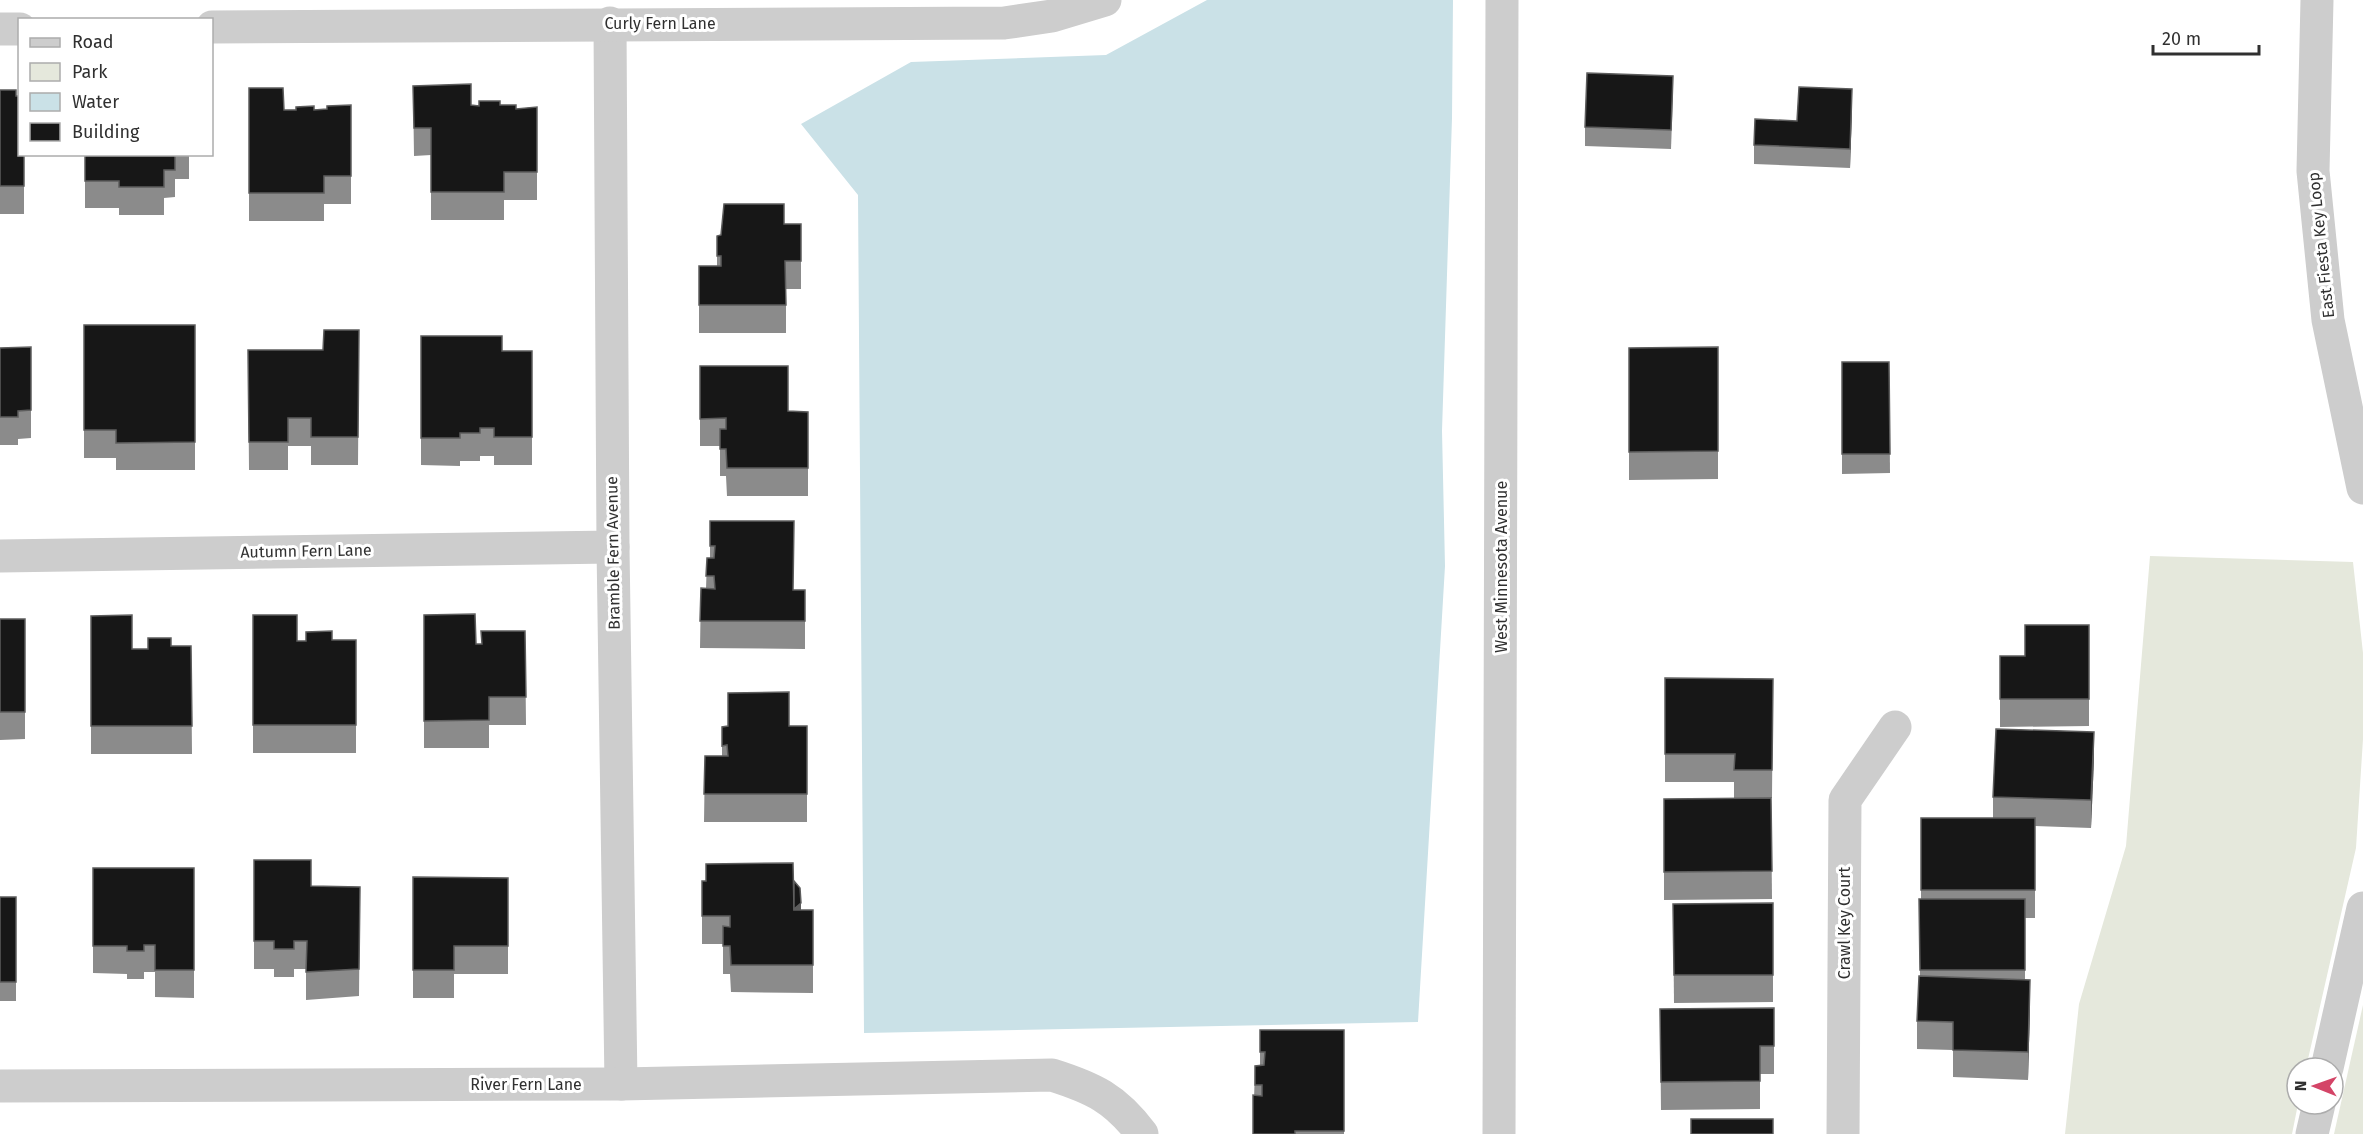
<svg xmlns="http://www.w3.org/2000/svg" width="2363" height="1134" viewBox="0 0 2363 1134" font-family="'Fira Sans',sans-serif">
  <style>
    .green { fill: #e5e8dc }
    .water { fill: #cae1e7 }
    .lines { fill: none; stroke-linecap: round; stroke-linejoin: round }
    .minor { stroke: #cdcdcd; stroke-width: 33 }
    .tertiary { stroke: #cdcdcd; stroke-width: 33 }
    .wall { fill: #8b8b8b }
    .shaded-wall { fill: #5d5d5d }
    .building { fill: #171717; stroke: #5d5d5d; stroke-width: 1.5 }
    .labels { text-anchor: middle; dominant-baseline: central; stroke-width: 6; stroke-linejoin: round; paint-order: stroke }
    .street-label { font-size: 16px; fill: #303030; stroke: #fff }
  </style>
  <rect width="100%" height="100%" fill="#fff"/>
  <g class="green">
    <polygon points="2150,556 2353,562 2363,653 2363,739 2356,848 2306,1068 2297,1068 2298,1104 2292,1134 2065,1134 2079,1004 2126,846"/>
    <polygon points="2363,1005 2363,1134 2334,1134"/>
  </g>
  <polygon class="water" points="1207,0 1453,0 1452,118 1442,431 1445,566 1418,1022 864,1033 858,195 801,124 911,62 1106,55"/>
  <g class="lines">
    <g class="minor">
      <polyline points="2317,0 2313,171 2328,320 2363,488"/>
      <polyline points="610,23 613,547 621,1084"/>
      <polyline points="212,27 1004,23 1052,16 1105,0"/>
      <polyline points="0,29 20,29"/>
      <polyline points="0,556 613,547"/>
      <polyline points="2327,1068 2363,908"/>
      <path d="M0,1086L621,1084L1052,1075C1093,1088 1115,1098 1142,1134"/>
      <polyline points="1843,1134 1845,800 1895,727"/>
      <polyline points="2312,1134 2319,1104"/>
    </g>
    <polyline class="tertiary" points="1499,1134 1502,0"/>
  </g>
  <g class="wall">
    <polygon points="413,86 471,105 500,105 516,109 537,107 537,200 504,200 504,220 431,220 431,155 414,156"/>
    <polygon points="249,88 284,110 327,109 351,105 351,204 324,204 324,221 249,221"/>
    <polygon points="1673,95 1671,149 1585,146 1585,127"/>
    <polygon points="16,96 24,154 24,214 0,214 0,97"/>
    <polygon points="1852,108 1850,168 1754,164 1754,145 1797,121"/>
    <polygon points="85,154 189,154 189,179 175,179 175,197 164,198 164,215 119,215 119,208 85,208"/>
    <polygon points="784,224 801,224 801,289 786,289 786,333 699,333 699,266 717,266 717,236"/>
    <polygon points="84,325 195,325 195,470 116,470 116,458 84,458"/>
    <polygon points="359,330 358,465 311,465 311,446 288,446 288,470 249,470 248,350 323,350"/>
    <polygon points="421,336 502,351 532,351 532,465 494,465 494,456 480,456 480,461 460,461 460,466 421,465"/>
    <polygon points="31,347 31,438 18,439 18,445 0,445 0,348"/>
    <polygon points="1718,347 1718,479 1629,480 1629,348"/>
    <polygon points="1842,362 1889,362 1890,473 1842,474"/>
    <polygon points="700,366 788,411 808,412 808,496 727,496 726,476 720,476 720,446 700,446"/>
    <polygon points="710,521 794,590 805,590 805,649 700,648 701,588 706,589 707,558 710,558"/>
    <polygon points="253,615 297,641 356,640 356,753 253,753"/>
    <polygon points="424,615 476,644 481,644 525,631 526,725 489,725 489,748 424,748"/>
    <polygon points="91,616 132,649 148,649 171,646 191,646 192,754 91,754"/>
    <polygon points="0,619 25,619 25,739 0,740"/>
    <polygon points="2089,625 2089,726 2000,727 2000,656 2025,656"/>
    <polygon points="1665,678 1773,679 1772,798 1734,798 1734,782 1665,782"/>
    <polygon points="807,726 807,822 704,822 705,756 722,756 722,727"/>
    <polygon points="2094,760 2091,828 2035,826 2035,918 2025,918 2025,979 2030,1007 2028,1080 1953,1077 1953,1050 1917,1049 1917,1021 1920,976 1919,899 1921,899 1921,818 1993,818 1993,797"/>
    <polygon points="1771,798 1772,899 1664,900 1664,799"/>
    <polygon points="254,860 311,886 360,887 359,996 306,1000 306,969 294,969 294,977 274,977 274,969 254,969"/>
    <polygon points="93,868 194,868 194,998 155,997 155,972 144,972 144,979 127,979 127,974 93,973"/>
    <polygon points="413,877 508,878 508,974 454,974 454,998 413,998"/>
    <polygon points="702,881 794,881 801,910 813,910 813,993 731,992 730,974 723,974 723,944 702,944"/>
    <rect x="0" y="897" width="16" height="104"/>
    <polygon points="1773,903 1773,1002 1674,1003 1673,904"/>
    <polygon points="1774,1008 1774,1074 1760,1074 1760,1109 1661,1110 1660,1009"/>
    <polygon points="1260,1030 1344,1030 1344,1134 1253,1134 1255,1066 1260,1066"/>
  </g>
  <g class="shaded-wall">
    <polygon points="1852,89 1852,108 1850,168 1850,149"/>
    <polygon points="2094,732 2094,760 2091,828 2091,800"/>
    <polygon points="801,903 801,912 793,910"/>
    <polygon points="2030,980 2030,1007 2028,1080 2028,1052"/>
  </g>
  <g class="building">
    <polygon points="1587,73 1673,76 1671,130 1585,127"/>
    <polygon points="471,84 471,105 479,106 479,101 500,101 500,105 516,105 516,109 537,107 537,172 504,172 504,192 431,192 431,128 414,128 413,86"/>
    <polygon points="1799,87 1852,89 1850,149 1754,145 1755,119 1797,121"/>
    <polygon points="249,88 283,88 284,110 296,110 296,107 314,106 314,110 327,109 327,106 351,105 351,176 324,176 324,193 249,193"/>
    <polygon points="0,90 16,90 16,96 20,96 20,154 24,154 24,186 0,186"/>
    <polygon points="85,154 175,154 175,170 164,170 164,187 119,187 119,181 85,181"/>
    <polygon points="724,204 784,204 784,224 801,224 801,261 785,261 786,305 699,305 699,266 721,266 721,256 717,256 717,236 721,235"/>
    <polygon points="84,325 195,325 195,442 116,443 116,430 84,430"/>
    <polygon points="324,330 359,330 358,437 311,437 311,418 288,418 288,442 249,442 248,350 323,350"/>
    <polygon points="421,336 502,336 502,351 532,351 532,437 494,437 494,428 480,428 480,433 460,433 460,438 421,438"/>
    <polygon points="31,347 31,410 18,411 18,417 0,417 0,348"/>
    <polygon points="1718,347 1718,451 1629,452 1629,348"/>
    <polygon points="1842,362 1889,362 1890,454 1842,454"/>
    <polygon points="700,366 788,366 788,411 808,412 808,468 727,468 726,449 720,449 720,429 726,429 726,418 700,419"/>
    <polygon points="710,521 794,521 793,590 805,590 805,621 700,621 701,588 715,589 714,576 706,576 707,558 714,558 715,546 710,546"/>
    <polygon points="475,614 476,644 482,644 481,631 525,631 526,697 489,697 489,720 424,721 424,615"/>
    <polygon points="132,615 132,649 148,649 148,638 171,638 171,646 191,646 192,726 91,726 91,616"/>
    <polygon points="253,615 297,615 297,641 306,641 306,632 332,631 332,640 356,640 356,725 253,725"/>
    <rect x="0" y="619" width="25" height="93"/>
    <polygon points="2025,625 2089,625 2089,699 2000,699 2000,656 2025,656"/>
    <polygon points="1665,678 1773,679 1772,770 1734,770 1735,754 1665,754"/>
    <polygon points="789,692 789,726 807,726 807,794 704,794 705,756 728,756 727,745 722,746 722,727 728,726 728,693"/>
    <polygon points="1996,729 2094,732 2091,800 1993,797"/>
    <polygon points="1771,798 1772,871 1664,872 1664,799"/>
    <rect x="1921" y="818" width="114" height="72"/>
    <polygon points="254,860 311,860 311,886 360,887 359,969 306,972 307,941 294,941 294,949 274,949 274,941 254,941"/>
    <polygon points="793,863 794,910 813,910 813,965 731,965 730,946 723,946 723,926 730,927 730,916 702,916 702,881 706,881 706,864"/>
    <polygon points="93,868 194,868 194,970 155,970 155,945 144,945 144,951 127,951 127,946 93,946"/>
    <polygon points="413,877 508,878 508,946 454,946 454,970 413,970"/>
    <polygon points="794,881 800,888 801,903 794,909"/>
    <rect x="0" y="897" width="16" height="85"/>
    <polygon points="1919,899 2025,899 2025,970 1920,970"/>
    <polygon points="1773,903 1773,975 1674,975 1673,904"/>
    <polygon points="1919,976 2030,980 2028,1052 1953,1050 1953,1022 1917,1021"/>
    <polygon points="1774,1008 1774,1046 1760,1046 1760,1081 1661,1082 1660,1009"/>
    <polygon points="1260,1030 1344,1030 1344,1131 1295,1131 1295,1134 1253,1134 1253,1095 1262,1096 1262,1085 1255,1085 1255,1066 1264,1065 1265,1052 1260,1052"/>
    <rect x="1691" y="1119" width="82" height="15"/>
  </g>
  <g class="labels">
    <g class="street-label">
      <text x="660" y="23">Curly Fern Lane</text>
      <text transform="translate(2321 245) rotate(-96)">East Fiesta Key Loop</text>
      <text transform="translate(306 551) rotate(-1)">Autumn Fern Lane</text>
      <text transform="translate(613 553) rotate(-91)">Bramble Fern Avenue</text>
      <text transform="translate(1501 567) rotate(-90)">West Minnesota Avenue</text>
      <text transform="translate(1844 923) rotate(-90)">Crawl Key Court</text>
      <text x="526" y="1084">River Fern Lane</text>
    </g>
  </g>
  <rect x="18" y="18" width="195" height="138" fill="#ffffff" stroke="#acacac" stroke-width="1.5"/>
  <rect x="30" y="38" width="30" height="9" fill="#cdcdcd" stroke="#acacac" stroke-width="1.5"/>
  <text x="72" y="48" font-size="18" fill="#303030">Road</text>
  <rect x="30" y="63" width="30" height="18" fill="#e5e8dc" stroke="#acacac" stroke-width="1.5"/>
  <text x="72" y="78" font-size="18" fill="#303030">Park</text>
  <rect x="30" y="93" width="30" height="18" fill="#cae1e7" stroke="#acacac" stroke-width="1.5"/>
  <text x="72" y="108" font-size="18" fill="#303030">Water</text>
  <rect x="30" y="123" width="30" height="18" fill="#171717" stroke="#acacac" stroke-width="1.5"/>
  <text x="72" y="138" font-size="18" fill="#303030">Building</text>
  <g transform="translate(2315 1086) rotate(271)"><circle r="28" fill="#ffffff" stroke="#acacac" stroke-width="1.5"/>
  <path d="M0-4.5L10 22L0 15L-10 22Z" fill="#d44467"/>
  <text y="-9" font-size="16" font-weight="bold" text-anchor="middle" fill="#303030">N</text>
  </g>
  <path d="M2153 45v9h106v-9" fill="none" stroke="#303030" stroke-width="3"/>
  <text x="2162" y="45" font-size="18" fill="#303030" stroke="#ffffff" stroke-width="4.5" paint-order="stroke">20 m</text>
</svg>
